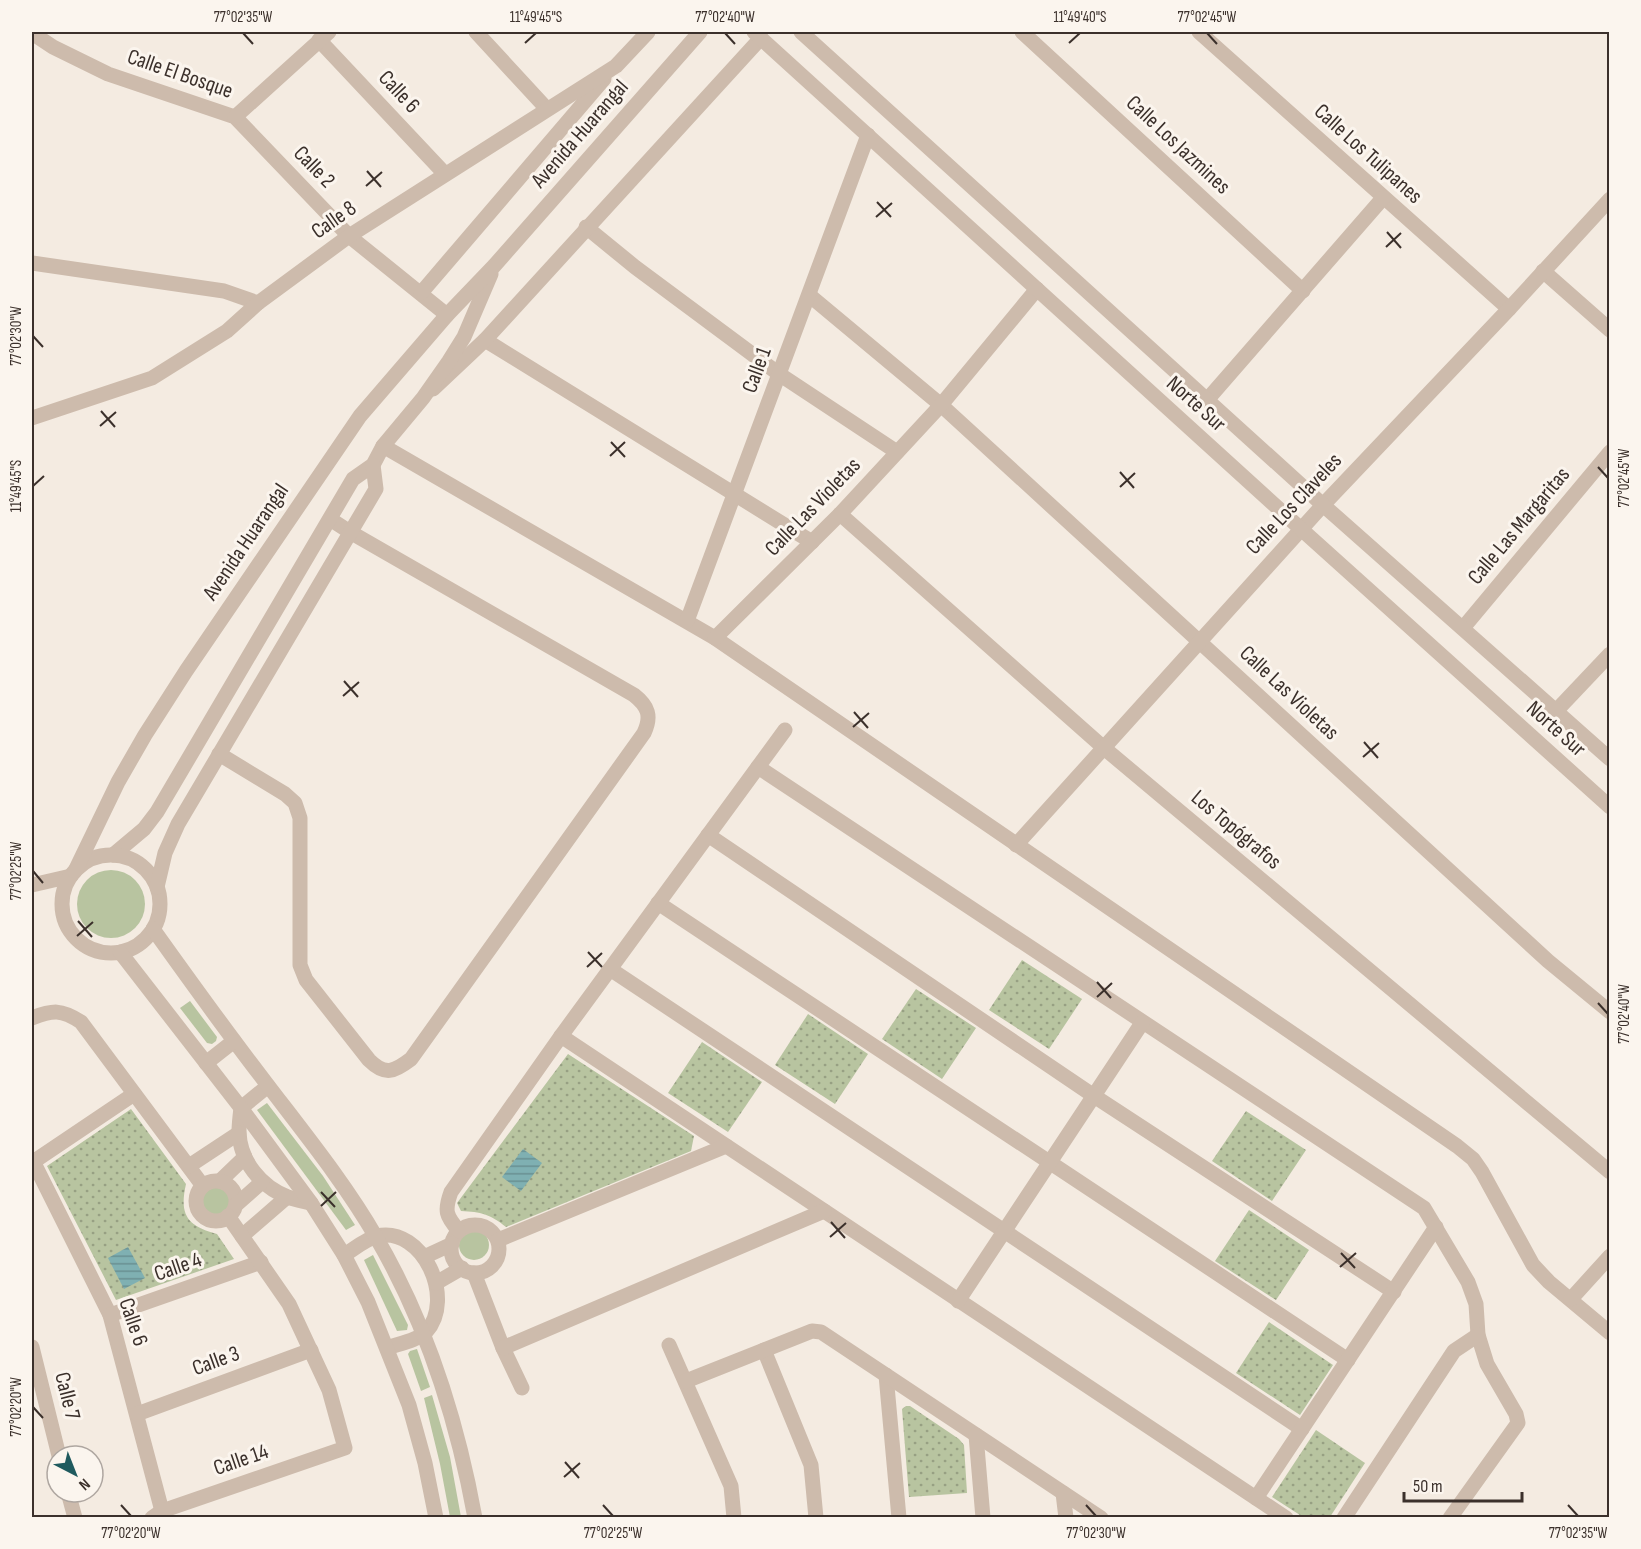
<svg xmlns="http://www.w3.org/2000/svg" width="1641" height="1549" viewBox="0 0 1641 1549" font-family="'Sofia Sans Condensed',sans-serif">
  <style>
    .grass { fill: #b8c4a0 }
    .park { fill: url(#park-dots) }
    .water { fill: url(#water-rules) }
    .lines { fill: none; stroke-linecap: round; stroke-linejoin: round }
    .minor { stroke: #cdbbac; stroke-width: 15 }
    .tertiary { stroke: #cdbbac; stroke-width: 15 }
    .ticks { fill: none; stroke: #3b302b; stroke-width: 2 }
    .labels { text-anchor: middle; dominant-baseline: central; stroke-width: 6; stroke-linejoin: round; paint-order: stroke }
    .street-label { font-size: 22px; fill: #3b302b; stroke: #fbf5ee }
    .neatline { fill: none; stroke: #3b302b; stroke-width: 2 }
    .ticks-label { font-size: 15px; text-anchor: middle; fill: #3b302b }
  </style>
  <defs>
    <pattern id="park-dots" width="8" height="8" patternUnits="userSpaceOnUse" patternTransform="scale(1.5)"><rect width="8" height="8" fill="#b8c4a0"/><path d="M2 2h.1M6 6h.1" fill="none" stroke="#97a083" stroke-width="1.8" stroke-linecap="round"/></pattern>
    <pattern id="water-rules" width="6" height="5" patternUnits="userSpaceOnUse" patternTransform="scale(1.5)"><rect width="6" height="5" fill="#7fb0b2"/><path d="M0 2.5h6" fill="none" stroke="#699091"/></pattern>
  </defs>
  <rect width="100%" height="100%" fill="#f4ebe1"/>
  <g class="grass">
    <circle cx="111" cy="904" r="34"/>
    <polygon points="190,1001 217,1037 216,1041 212,1044 207,1043 180,1008"/>
    <polygon points="267,1103 323,1176 355,1225 346,1230 257,1110"/>
    <circle cx="215" cy="1201" r="15"/>
    <circle cx="474" cy="1245" r="15"/>
    <polygon points="373,1255 408,1325 407,1330 397,1331 364,1260"/>
    <polygon points="417,1349 430,1387 421,1391 408,1354 410,1351"/>
    <polygon points="432,1395 450,1457 461,1517 450,1517 440,1464 424,1398"/>
  </g>
  <g class="park">
    <polygon points="1022,960 1082,999 1049,1049 989,1010"/>
    <polygon points="916,989 976,1028 942,1079 882,1039"/>
    <polygon points="808,1014 868,1054 835,1104 775,1065"/>
    <polygon points="702,1042 762,1082 728,1132 668,1093"/>
    <path d="M568,1054L694,1136L691,1151L506,1227C490,1214 481,1212 461,1211L457,1203Z"/>
    <path d="M131,1109L186,1184C179,1215 187,1226 217,1234L234,1259L116,1300L47,1166Z"/>
    <polygon points="1246,1111 1306,1150 1272,1201 1212,1161"/>
    <polygon points="1249,1210 1309,1250 1276,1300 1215,1261"/>
    <polygon points="1269,1322 1333,1365 1300,1415 1236,1373"/>
    <polygon points="906,1406 910,1406 959,1439 964,1445 967,1493 909,1497 902,1409"/>
    <polygon points="1316,1430 1365,1463 1330,1517 1303,1517 1272,1497"/>
  </g>
  <g class="water">
    <polygon points="523,1149 542,1163 521,1191 502,1177"/>
    <polygon points="128,1247 145,1278 124,1289 108,1258"/>
  </g>
  <g class="lines">
    <g class="minor">
      <polyline points="476,32 547,109"/>
      <polyline points="1022,32 1303,291"/>
      <polyline points="1199,32 1509,309"/>
      <polyline points="32,33 53,47 108,74 235,117 349,236 447,315"/>
      <polyline points="319,40 445,174"/>
      <polyline points="235,117 329,32"/>
      <polyline points="586,227 635,267 779,374 897,452"/>
      <polyline points="32,263 224,291 258,303"/>
      <polyline points="1543,271 1610,330"/>
      <polyline points="421,293 604,79"/>
      <polyline points="809,295 941,405 1548,961 1610,1012"/>
      <polyline points="485,340 812,542"/>
      <polyline points="433,389 485,340 761,38"/>
      <polyline points="1207,400 1383,198"/>
      <polyline points="32,418 152,378 227,331 258,303 349,236 616,66 648,32"/>
      <polyline points="383,446 715,638 1457,1146 1473,1159 1482,1172 1533,1265 1549,1282 1610,1333"/>
      <polyline points="840,514 1104,748 1610,1172"/>
      <polyline points="687,621 868,135"/>
      <polyline points="1463,628 1610,452"/>
      <polyline points="715,638 840,514 941,405 1037,289"/>
      <polyline points="1556,711 1610,654"/>
      <path d="M219,754L285,794L295,803L300,818V965L306,980L369,1060C385,1076 394,1072 411,1059L644,733C652,716 648,706 634,695L350,532L330,519"/>
      <polyline points="758,767 1424,1208 1468,1282 1476,1304 1478,1335 1487,1364 1516,1414 1518,1423 1450,1518"/>
      <polyline points="708,835 1094,1096 1394,1292"/>
      <polyline points="1016,845 1323,505 1509,309 1610,199"/>
      <polyline points="32,885 71,876"/>
      <polyline points="658,903 1348,1360"/>
      <polyline points="610,969 1302,1429"/>
      <path d="M32,1018C53,1010 61,1009 81,1022L203,1186"/>
      <polyline points="561,1036 1286,1518"/>
      <path d="M268,1086L241,1108C240,1116 239,1124 239,1132C240,1161 261,1187 288,1197C295,1200 303,1201 311,1203"/>
      <polyline points="32,1159 110,1315 162,1511"/>
      <polyline points="33,1162 134,1094"/>
      <polyline points="189,1166 239,1133"/>
      <polyline points="220,1181 245,1157"/>
      <circle cx="216" cy="1201" r="20"/>
      <polyline points="236,1205 262,1182"/>
      <circle cx="475" cy="1249" r="24"/>
      <path d="M459,1231C446,1216 444,1211 451,1192L561,1036L785,730"/>
      <polyline points="242,1236 287,1197"/>
      <polyline points="498,1240 726,1146"/>
      <path d="M344,1255C354,1249 366,1239 377,1236C423,1226 456,1299 426,1332C418,1340 398,1344 387,1348"/>
      <polyline points="424,1257 452,1244"/>
      <polyline points="474,1273 503,1348 522,1388"/>
      <polyline points="436,1283 462,1268"/>
      <polyline points="1571,1299 1610,1256"/>
      <polyline points="958,1301 1142,1023"/>
      <polyline points="110,1315 261,1262"/>
      <polyline points="669,1345 731,1486 734,1518"/>
      <polyline points="32,1347 59,1456"/>
      <polyline points="503,1348 824,1211"/>
      <polyline points="764,1350 811,1465 816,1518"/>
      <polyline points="886,1375 899,1518"/>
      <polyline points="686,1381 812,1331 821,1332 1101,1518"/>
      <polyline points="137,1414 311,1350"/>
      <polyline points="976,1435 983,1518"/>
      <polyline points="68,1492 75,1518"/>
      <polyline points="1063,1493 1066,1518"/>
      <polyline points="1256,1498 1436,1227"/>
      <polyline points="152,1518 162,1511 345,1448 329,1390 289,1304 228,1216"/>
      <polyline points="1344,1518 1454,1351 1478,1335"/>
    </g>
    <g class="tertiary">
      <polyline points="754,32 1301,529 1610,807"/>
      <polyline points="801,32 1323,505 1610,759"/>
      <polyline points="113,855 144,829 157,812 353,479 373,465 383,446 423,398 449,361 464,337 491,274"/>
      <circle cx="111" cy="904" r="49"/>
      <polyline points="75,871 118,782 145,735 186,671 360,416 447,315 494,266 700,32"/>
      <polyline points="157,887 165,853 178,824 376,489 373,465"/>
      <path d="M153,929C188,978 223,1027 260,1075C300,1128 343,1180 376,1237C427,1324 457,1419 475,1518"/>
      <polyline points="120,952 241,1108 311,1203 344,1255 368,1302 409,1405 425,1463 436,1518"/>
      <polyline points="206,1063 234,1041"/>
    </g>
  </g>
  <path class="ticks" d="M243,33L253,44M725,33L735,44M1207,33L1217,44M525,43L536,33M1069,43L1080,33M367,171L381,187M366,186L382,172M877,202L891,217M876,217L892,203M1387,232L1401,248M1386,247L1401,233M33,336L43,347M101,411L115,427M100,426L116,412M611,442L625,457M610,456L625,442M1598,467L1608,478M1120,472L1134,488M33,486L44,476M1120,487L1135,473M344,681L358,697M343,696L359,682M854,712L868,728M853,727L869,713M1364,742L1378,758M1363,757L1379,743M33,871L43,883M78,921L92,937M77,936L93,922M588,952L602,967M587,967L602,953M1097,982L1111,998M1097,997L1112,983M1598,1003L1608,1014M321,1192L335,1207M321,1206L336,1192M831,1222L845,1238M830,1237L846,1223M1341,1253L1355,1268M1340,1267L1356,1253M33,1407L43,1418M565,1462L579,1478M564,1477L580,1463M121,1505L131,1516M603,1505L613,1516M1086,1505L1096,1516M1568,1505L1578,1516"/>
  <g class="labels">
    <g class="street-label">
      <text transform="translate(180 74) rotate(19)">Calle El Bosque</text>
      <text transform="translate(399 92) rotate(47)">Calle 6</text>
      <text transform="translate(580 134) rotate(-49)">Avenida Huarangal</text>
      <text transform="translate(1178 145) rotate(43)">Calle Los Jazmines</text>
      <text transform="translate(1368 154) rotate(42)">Calle Los Tulipanes</text>
      <text transform="translate(314 167) rotate(46)">Calle 2</text>
      <text transform="translate(334 220) rotate(-35)">Calle 8</text>
      <text transform="translate(757 370) rotate(-70)">Calle 1</text>
      <text transform="translate(1196 404) rotate(42)">Norte Sur</text>
      <text transform="translate(1294 504) rotate(-47)">Calle Los Claveles</text>
      <text transform="translate(813 507) rotate(-46)">Calle Las Violetas</text>
      <text transform="translate(1519 526) rotate(-50)">Calle Las Margaritas</text>
      <text transform="translate(246 542) rotate(-56)">Avenida Huarangal</text>
      <text transform="translate(1289 693) rotate(43)">Calle Las Violetas</text>
      <text transform="translate(1556 729) rotate(42)">Norte Sur</text>
      <text transform="translate(1236 830) rotate(40)">Los Topógrafos</text>
      <text transform="translate(178 1267) rotate(-19)">Calle 4</text>
      <text transform="translate(133 1322) rotate(71)">Calle 6</text>
      <text transform="translate(216 1361) rotate(-20)">Calle 3</text>
      <text transform="translate(67 1396) rotate(76)">Calle 7</text>
      <text transform="translate(241 1460) rotate(-19)">Calle 14</text>
    </g>
  </g>
  <rect width="1641" height="1549" fill="none" stroke="#fbf5ee" stroke-width="66"/>
  <g transform="translate(75 1474) rotate(138)"><circle r="28" fill="#fbf5ee" stroke="#aea6a0" stroke-width="1.5"/>
  <path d="M0-4.5L10 22L0 15L-10 22Z" fill="#1f5a5e"/>
  <text y="-9" font-size="16" font-weight="bold" text-anchor="middle" fill="#3b302b">N</text>
  </g>
  <path d="M1404 1492v9h118v-9" fill="none" stroke="#3b302b" stroke-width="3"/>
  <text x="1413" y="1492" font-size="18" fill="#3b302b" stroke="#fbf5ee" stroke-width="4.5" paint-order="stroke">50 m</text>
  <rect x="33" y="33" width="1575" height="1483" class="neatline"/>
  <g class="ticks-label">
    <text x="243" y="22">77°02'35"W</text>
    <text x="536" y="22">11°49'45"S</text>
    <text x="725" y="22">77°02'40"W</text>
    <text x="1080" y="22">11°49'40"S</text>
    <text x="1207" y="22">77°02'45"W</text>
    <text transform="translate(16 336) rotate(-90)" y="5">77°02'30"W</text>
    <text transform="translate(1624 478) rotate(-90)" y="5">77°02'45"W</text>
    <text transform="translate(16 486) rotate(-90)" y="5">11°49'45"S</text>
    <text transform="translate(16 871) rotate(-90)" y="5">77°02'25"W</text>
    <text transform="translate(1624 1014) rotate(-90)" y="5">77°02'40"W</text>
    <text transform="translate(16 1407) rotate(-90)" y="5">77°02'20"W</text>
    <text x="131" y="1538">77°02'20"W</text>
    <text x="613" y="1538">77°02'25"W</text>
    <text x="1096" y="1538">77°02'30"W</text>
    <text x="1578" y="1538">77°02'35"W</text>
  </g>
</svg>
